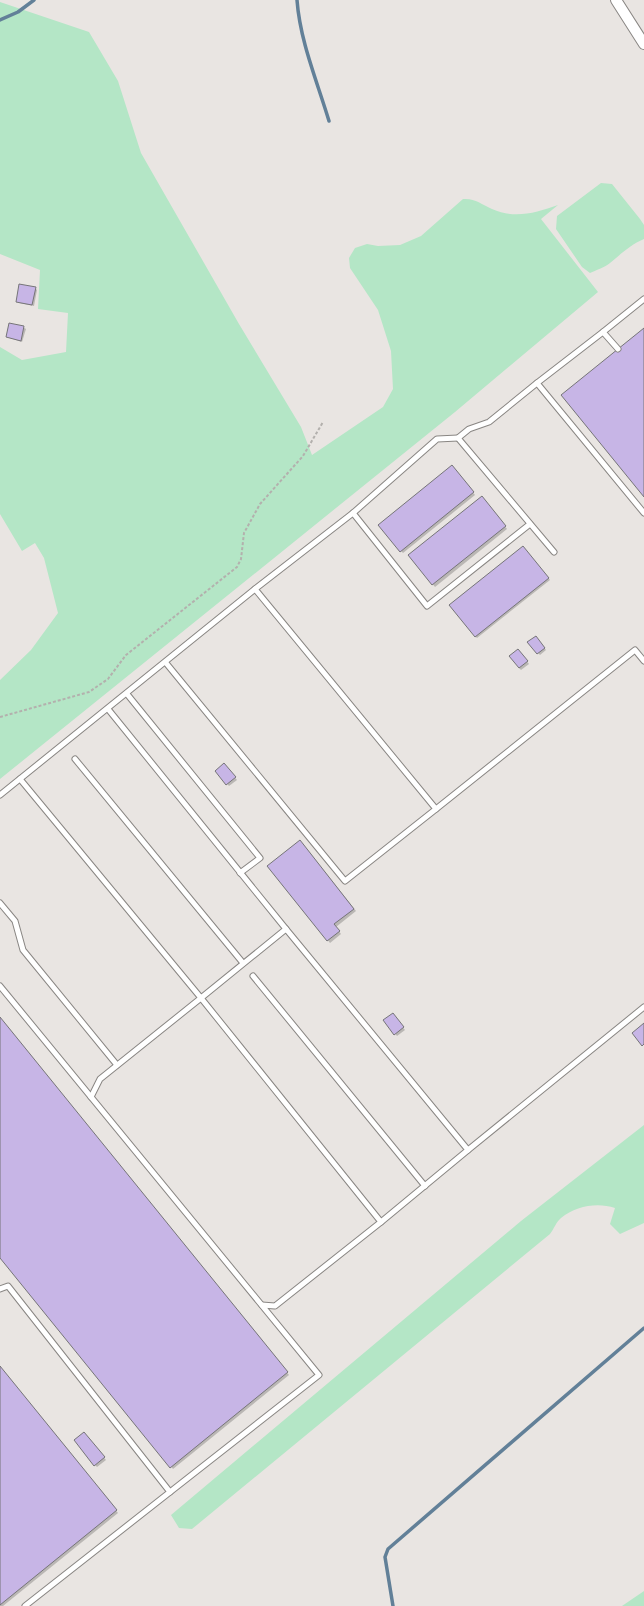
<svg xmlns="http://www.w3.org/2000/svg" width="644" height="1606" viewBox="0 0 644 1606" font-family="'Sofia Sans Condensed',sans-serif">
  <style>
    .green { fill: #b4e6c6 }
    .shadow { fill: #0003 }
    .lines { fill: none; stroke-linecap: round; stroke-linejoin: round }
    .stream { stroke: #628098; stroke-width: 3.5 }
    .building { fill: #c7b5e6; stroke: #767578 }
    .lane-casing { stroke: #898683; stroke-width: 7 }
    .street-casing { stroke: #898683; stroke-width: 12 }
    .path { stroke: #b3b0ad; stroke-width: 2; stroke-dasharray: 3 2; stroke-linecap: butt }
    .lane { stroke: #fff; stroke-width: 5 }
    .street { stroke: #fff; stroke-width: 10 }
  </style>
  <rect width="100%" height="100%" fill="#e9e5e2"/>
  <g class="green">
    <path d="M0,2L89,32L118,81L141,153L239,324L301,427L312,455L383,407L393,389L391,351L378,310L350,268L349,258L355,248L367,244L378,246L400,245L421,236L463,199C475,198 481,204 492,209C514,219 536,213 558,205L541,219L598,292L455,412L0,779V680L31,650L58,613L44,558L35,543L22,551L0,514V347L22,360L66,352L68,313L38,309L40,270L0,254Z"/>
    <path d="M601,183L612,184L640,219L644,225V239C630,245 621,254 610,263C604,268 596,270 590,273L582,267L556,229L557,216Z"/>
    <path d="M644,1125V1223L620,1234L610,1224L615,1208C597,1202 576,1206 561,1218C556,1222 554,1229 550,1234L192,1529L179,1528L171,1515L521,1221Z"/>
    <polygon points="644,1591 644,1606 622,1606"/>
  </g>
  <g class="shadow">
    <polygon points="35,288 37,290 34,306 19,303 17,301"/>
    <polygon points="23,327 26,329 22,342 7,337"/>
    <polygon points="454,468 475,495 403,553 401,551"/>
    <polygon points="484,499 507,529 435,587 409,555"/>
    <polygon points="525,549 550,580 477,638 475,636"/>
    <polygon points="537,639 546,650 540,655 538,653"/>
    <polygon points="520,652 529,664 521,670 519,668"/>
    <polygon points="226,766 237,780 229,786 216,771"/>
    <polygon points="302,843 356,911 336,927 341,934 330,943 269,866"/>
    <polygon points="394,1016 405,1030 397,1036 384,1020"/>
    <polygon points="0,1018 289,1375 173,1469 0,1256"/>
    <polygon points="0,1367 118,1513 3,1606 0,1606"/>
    <polygon points="86,1435 106,1460 97,1467 95,1465"/>
  </g>
  <g class="lines">
    <g class="stream">
      <path d="M297,0C300,41 317,81 329,121"/>
      <polyline points="0,20 18,12 34,0"/>
      <polyline points="393,1606 385,1557 388,1549 644,1328"/>
    </g>
  </g>
  <g class="building">
    <polygon points="19,284 36,287 32,305 16,302"/>
    <polygon points="9,323 24,326 21,341 6,337"/>
    <polygon points="644,328 644,497 561,395"/>
    <polygon points="452,465 474,492 400,552 378,525"/>
    <polygon points="482,496 506,526 432,585 408,555"/>
    <polygon points="523,546 549,578 475,637 449,605"/>
    <polygon points="536,636 545,648 537,654 527,642"/>
    <polygon points="518,649 528,661 519,668 509,656"/>
    <polygon points="224,763 236,777 226,785 215,771"/>
    <polygon points="300,840 354,909 334,924 340,931 327,941 267,866"/>
    <polygon points="393,1013 404,1027 394,1035 383,1020"/>
    <polygon points="0,1017 288,1372 170,1468 0,1258"/>
    <polygon points="644,1023 644,1044 642,1046 632,1033"/>
    <polygon points="0,1366 117,1510 0,1605"/>
    <polygon points="84,1432 105,1457 94,1466 74,1440"/>
  </g>
  <g class="lines">
    <g class="lane-casing">
      <g id="lane">
        <polyline points="603,332 537,383 644,513"/>
        <polyline points="618,349 603,332 644,299"/>
        <polyline points="537,383 489,422 469,429 458,438 554,552"/>
        <polyline points="458,438 437,439 353,513 427,606 530,524"/>
        <polyline points="166,663 345,881 436,809 255,589"/>
        <polyline points="127,694 260,858 240,873"/>
        <polyline points="108,709 286,929"/>
        <polyline points="75,759 243,963"/>
        <polyline points="20,779 201,998 286,929 468,1150 381,1222"/>
        <polyline points="0,795 255,589 353,513"/>
        <polyline points="436,809 635,650 644,661"/>
        <polyline points="0,903 15,921 23,950 117,1065"/>
        <polyline points="253,976 425,1186"/>
        <polyline points="0,986 319,1375 170,1492"/>
        <polyline points="91,1097 100,1079 201,998 381,1222 275,1306 262,1305"/>
        <polyline points="468,1150 644,1007"/>
        <polyline points="0,1289 8,1286 170,1492 25,1606"/>
      </g>
    </g>
    <g class="street-casing">
      <polyline id="street" points="616,0 644,44"/>
    </g>
    <polyline class="path" points="0,717 89,692 108,679 126,655 237,567 241,559 244,533 260,504 303,456 323,422"/>
    <use href="#lane" class="lane"/>
    <use href="#street" class="street"/>
  </g>
</svg>
